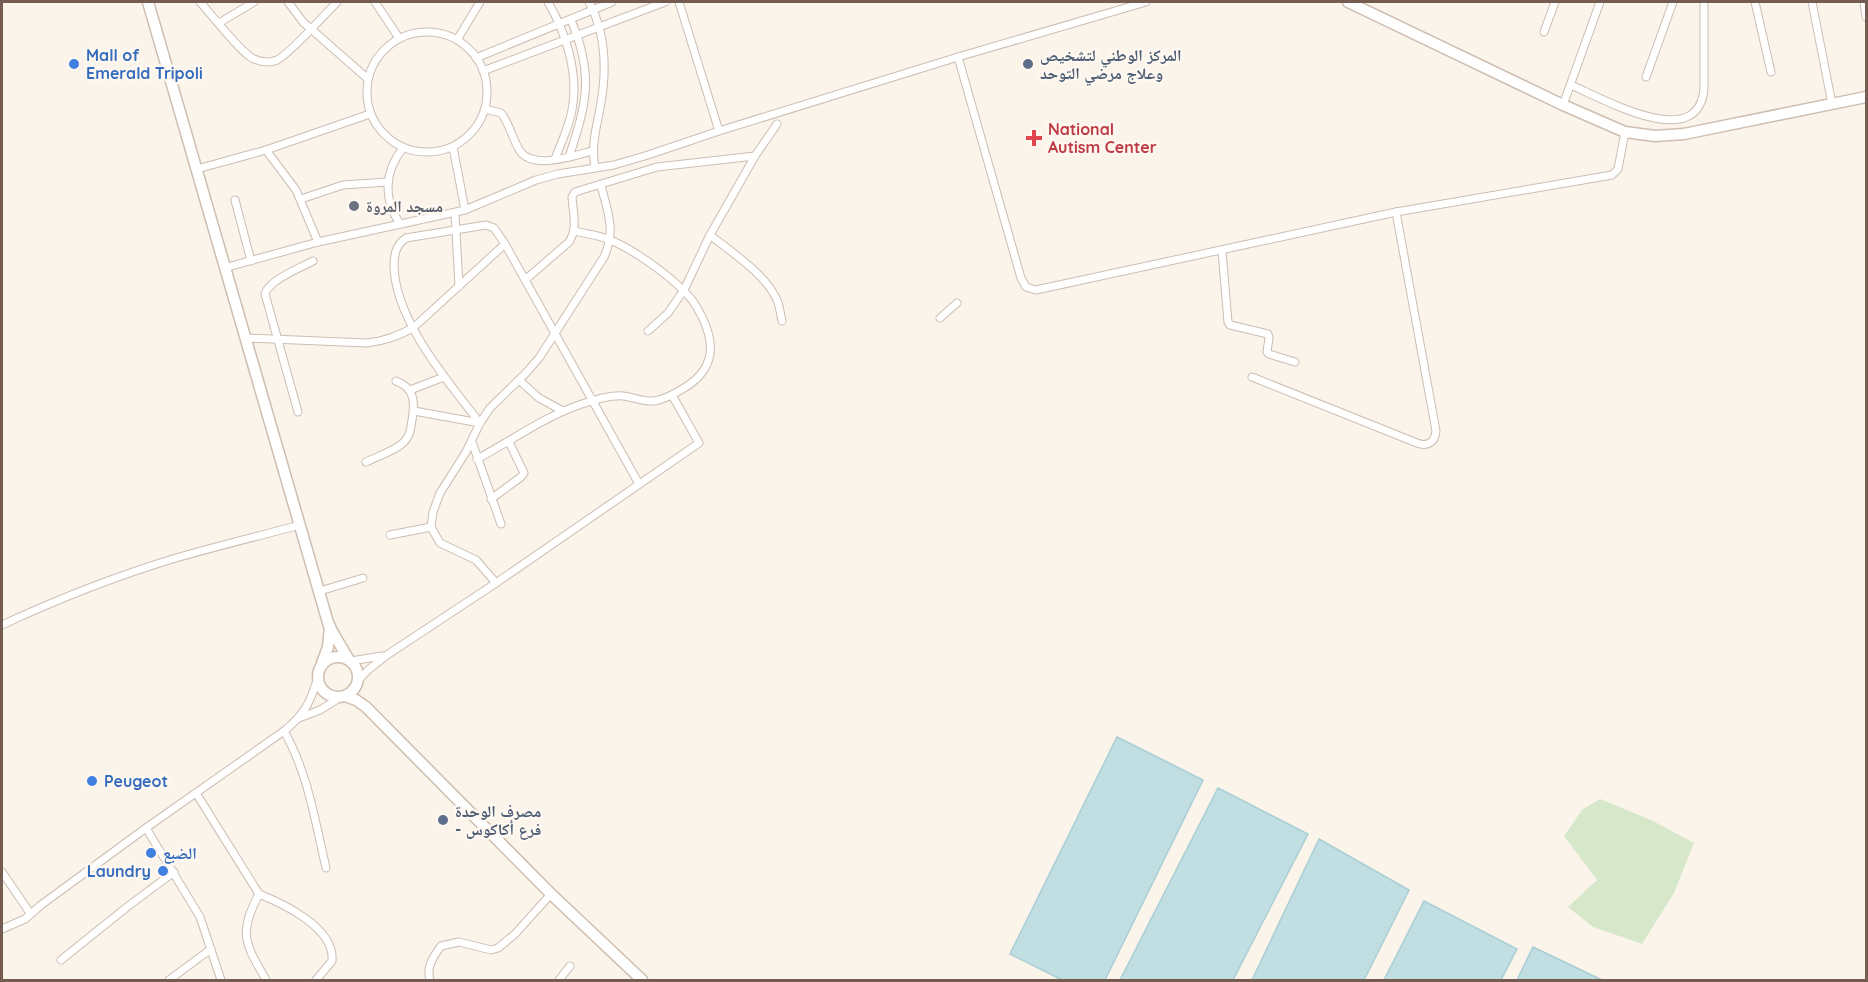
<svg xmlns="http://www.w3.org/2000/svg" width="1868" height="982" viewBox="0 0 1868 982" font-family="Quicksand,'Noto Naskh Arabic',sans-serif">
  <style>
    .green { fill: #d7e8ca }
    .water { fill: #c1dfe3; stroke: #a8ced4; stroke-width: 1.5 }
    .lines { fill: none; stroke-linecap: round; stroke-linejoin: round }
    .street-casing { stroke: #ccbdb2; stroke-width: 9 }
    .secondary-casing { stroke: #cfbdaf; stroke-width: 13 }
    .street { stroke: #fff; stroke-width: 7 }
    .secondary { stroke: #fff; stroke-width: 10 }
    .shop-dot { fill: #3f7fe0; stroke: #fef8f1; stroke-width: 2 }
    .service-dot { fill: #5c6f8a; stroke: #fef8f1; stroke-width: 2 }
    .health-dot { fill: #e0444e; stroke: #fef8f1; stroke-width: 2 }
    .worship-dot { fill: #6b7280; stroke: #fef8f1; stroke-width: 2 }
    .labels { text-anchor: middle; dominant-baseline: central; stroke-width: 5; stroke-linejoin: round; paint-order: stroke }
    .shop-label { font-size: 16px; font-weight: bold; fill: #366cbe; stroke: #fef8f1; text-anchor: start }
    .service-label { font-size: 16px; font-weight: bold; fill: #4e5e75; stroke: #fef8f1; text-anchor: start }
    .health-label { font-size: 16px; font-weight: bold; fill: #be3a42; stroke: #fef8f1; text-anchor: start }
    .worship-label { font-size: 16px; font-weight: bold; fill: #5b616d; stroke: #fef8f1; text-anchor: start }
  </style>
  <rect width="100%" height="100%" fill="#fbf4eb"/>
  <polygon class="green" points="1600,799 1651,820 1694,843 1674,893 1642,944 1593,927 1568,907 1597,880 1564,836 1582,810"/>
  <g class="water">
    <polygon points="1117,737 1203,780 1105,980 1062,980 1010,954"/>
    <polygon points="1218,788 1308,834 1233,980 1120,980"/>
    <polygon points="1319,839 1409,890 1364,980 1252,980"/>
    <polygon points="1424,901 1517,949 1501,980 1384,980"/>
    <polygon points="1533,947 1602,980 1517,980"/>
  </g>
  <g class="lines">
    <g class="street-casing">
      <g id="street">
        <path d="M200,2C211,14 242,54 254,59C261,62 270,63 277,60C290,54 325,14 337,2"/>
        <polyline points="288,2 303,22 368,79"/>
        <polyline points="375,2 399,38"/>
        <path d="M548,2C566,33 579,73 572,110C569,127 561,143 555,159"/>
        <path d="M589,2C606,34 607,72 600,108C596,131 591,144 595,168"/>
        <polyline points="679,2 719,131"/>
        <polyline points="1755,2 1771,72"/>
        <polyline points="1812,2 1832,104"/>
        <polyline points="1864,2 1866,17"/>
        <polyline points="219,23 254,2"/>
        <circle cx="427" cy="92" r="60"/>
        <polyline points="1544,32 1555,2"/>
        <polyline points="457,40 480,2"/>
        <polyline points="958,57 1021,278 1026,287 1036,290 1396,212 1612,175 1618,169 1625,132"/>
        <polyline points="476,58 612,2"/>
        <polyline points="483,71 665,2"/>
        <polyline points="1646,77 1673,2"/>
        <path d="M1571,85C1602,98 1698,154 1704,89V2"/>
        <polyline points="1563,105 1600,2"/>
        <path d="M485,109L501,113C510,124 512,139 520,151C533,170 574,156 592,151"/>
        <polyline points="453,147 465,210"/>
        <polyline points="266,150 296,190 318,242"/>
        <path d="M569,157C587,103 594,74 571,20"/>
        <polyline points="197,169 266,150 370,114"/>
        <polyline points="301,199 343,185 387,182"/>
        <polyline points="235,200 251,261"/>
        <polyline points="455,213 459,286"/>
        <path d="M400,224C383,199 384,172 403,148"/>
        <path d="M710,235C731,252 764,273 776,298C780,305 780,313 782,321"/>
        <polyline points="1222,251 1228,322 1230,325 1268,334 1269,338 1267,352 1269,354 1295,362"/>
        <polyline points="224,268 318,242 465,210 536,180 558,174 614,165 648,155 719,131 958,57 1146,2"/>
        <path d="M525,280L569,242C578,228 573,213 572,197L575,192L657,167L755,156"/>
        <polyline points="940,318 957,303"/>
        <polyline points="648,331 668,313 684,290 710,235 755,156 777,124"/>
        <path d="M245,338L367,343C385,341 397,336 413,328L505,244"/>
        <path d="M1252,377L1417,443C1428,447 1435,442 1436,431L1396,212"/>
        <polyline points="519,380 539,398 563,411"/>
        <polyline points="410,390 444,377"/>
        <polyline points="414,411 480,423"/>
        <path d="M298,412L265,294C269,280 300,268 313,261"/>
        <path d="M480,423C448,382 395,320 394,266C394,254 396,245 406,238L486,225L494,228L505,244L639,484"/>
        <polyline points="472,442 501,524"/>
        <path d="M477,459C511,441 545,416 582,404C595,400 609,395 623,396C633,397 643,402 654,401C663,400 672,395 679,391C718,370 717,341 696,306C683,284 635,250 610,240C599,235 586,234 575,231"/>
        <path d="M366,462C378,456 395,451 404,442C410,436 411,428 412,420C415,403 415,388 396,381"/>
        <polyline points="491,499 521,477 524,473 509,442"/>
        <polyline points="390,535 431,527"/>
        <path d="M496,583L476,560L440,543L431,527L433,512L440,493L466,452L480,423L490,408L526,373L539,358L604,257C616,231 608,212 601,186"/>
        <polyline points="320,591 363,578"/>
        <path d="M2,625C58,599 116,576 176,558C217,546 259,536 300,525"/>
        <polyline points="351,661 382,656"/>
        <polyline points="358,681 368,670 387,655 496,583 699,443 672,395"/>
        <polyline points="299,718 320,710 341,697"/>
        <path d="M284,731C308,773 315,821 326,868"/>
        <path d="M196,793L259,894C284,904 335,928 332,961L316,980"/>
        <polyline points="2,872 30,913"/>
        <path d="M259,894C238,934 245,943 266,980"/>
        <polyline points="2,929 25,919 41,905 146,828"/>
        <polyline points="61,960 127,907 174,872"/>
        <polyline points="169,980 211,949"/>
        <path d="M221,980L200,917L146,828L284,731C305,714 310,703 318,677"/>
        <path d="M430,980C426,967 433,957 441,946L459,942L491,950L498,948L515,934L551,894"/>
        <polyline points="559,980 570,966"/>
      </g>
    </g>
    <g class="secondary-casing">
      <g id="secondary">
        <polyline points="148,2 329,626 349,660"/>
        <polyline points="1348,2 1563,105 1625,132 1655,136 1684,134 1866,97"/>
        <circle cx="338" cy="677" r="20"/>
        <polyline points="322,663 328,647 330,626"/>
        <polyline points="345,696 356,700 366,707 551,894 642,980"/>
      </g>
    </g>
    <use href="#street" class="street"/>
    <use href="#secondary" class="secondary"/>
  </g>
  <g class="shop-dot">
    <circle cx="74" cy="64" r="6"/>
    <circle cx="92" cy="781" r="6"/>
    <circle cx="151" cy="853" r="6"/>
    <circle cx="163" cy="871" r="6"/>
  </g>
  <g class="service-dot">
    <circle cx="1028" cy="64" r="6"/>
    <circle cx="443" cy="820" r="6"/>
  </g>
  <path class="health-dot" d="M1031 129h6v6h6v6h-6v6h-6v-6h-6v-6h6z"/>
  <circle class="worship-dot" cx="354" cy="206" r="6"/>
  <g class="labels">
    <g class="shop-label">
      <text x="86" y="55">Mall of<tspan x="86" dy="18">Emerald Tripoli</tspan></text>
      <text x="104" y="781">Peugeot</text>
      <text x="163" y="853">الضبع</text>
      <text x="151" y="871" text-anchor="end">Laundry</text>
    </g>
    <g class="service-label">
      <text x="1040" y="55">المركز الوطني لتشخيص<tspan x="1040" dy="18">وعلاج مرضي التوحد</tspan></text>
      <text x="455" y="811">مصرف الوحدة<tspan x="455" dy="18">- فرع أكاكوس</tspan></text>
    </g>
    <g class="health-label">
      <text x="1048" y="129">National<tspan x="1048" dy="18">Autism Center</tspan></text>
    </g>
    <g class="worship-label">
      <text x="366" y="206">مسجد المروة</text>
    </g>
  </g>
  <rect width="1868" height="982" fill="none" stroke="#745c50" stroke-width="6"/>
</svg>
